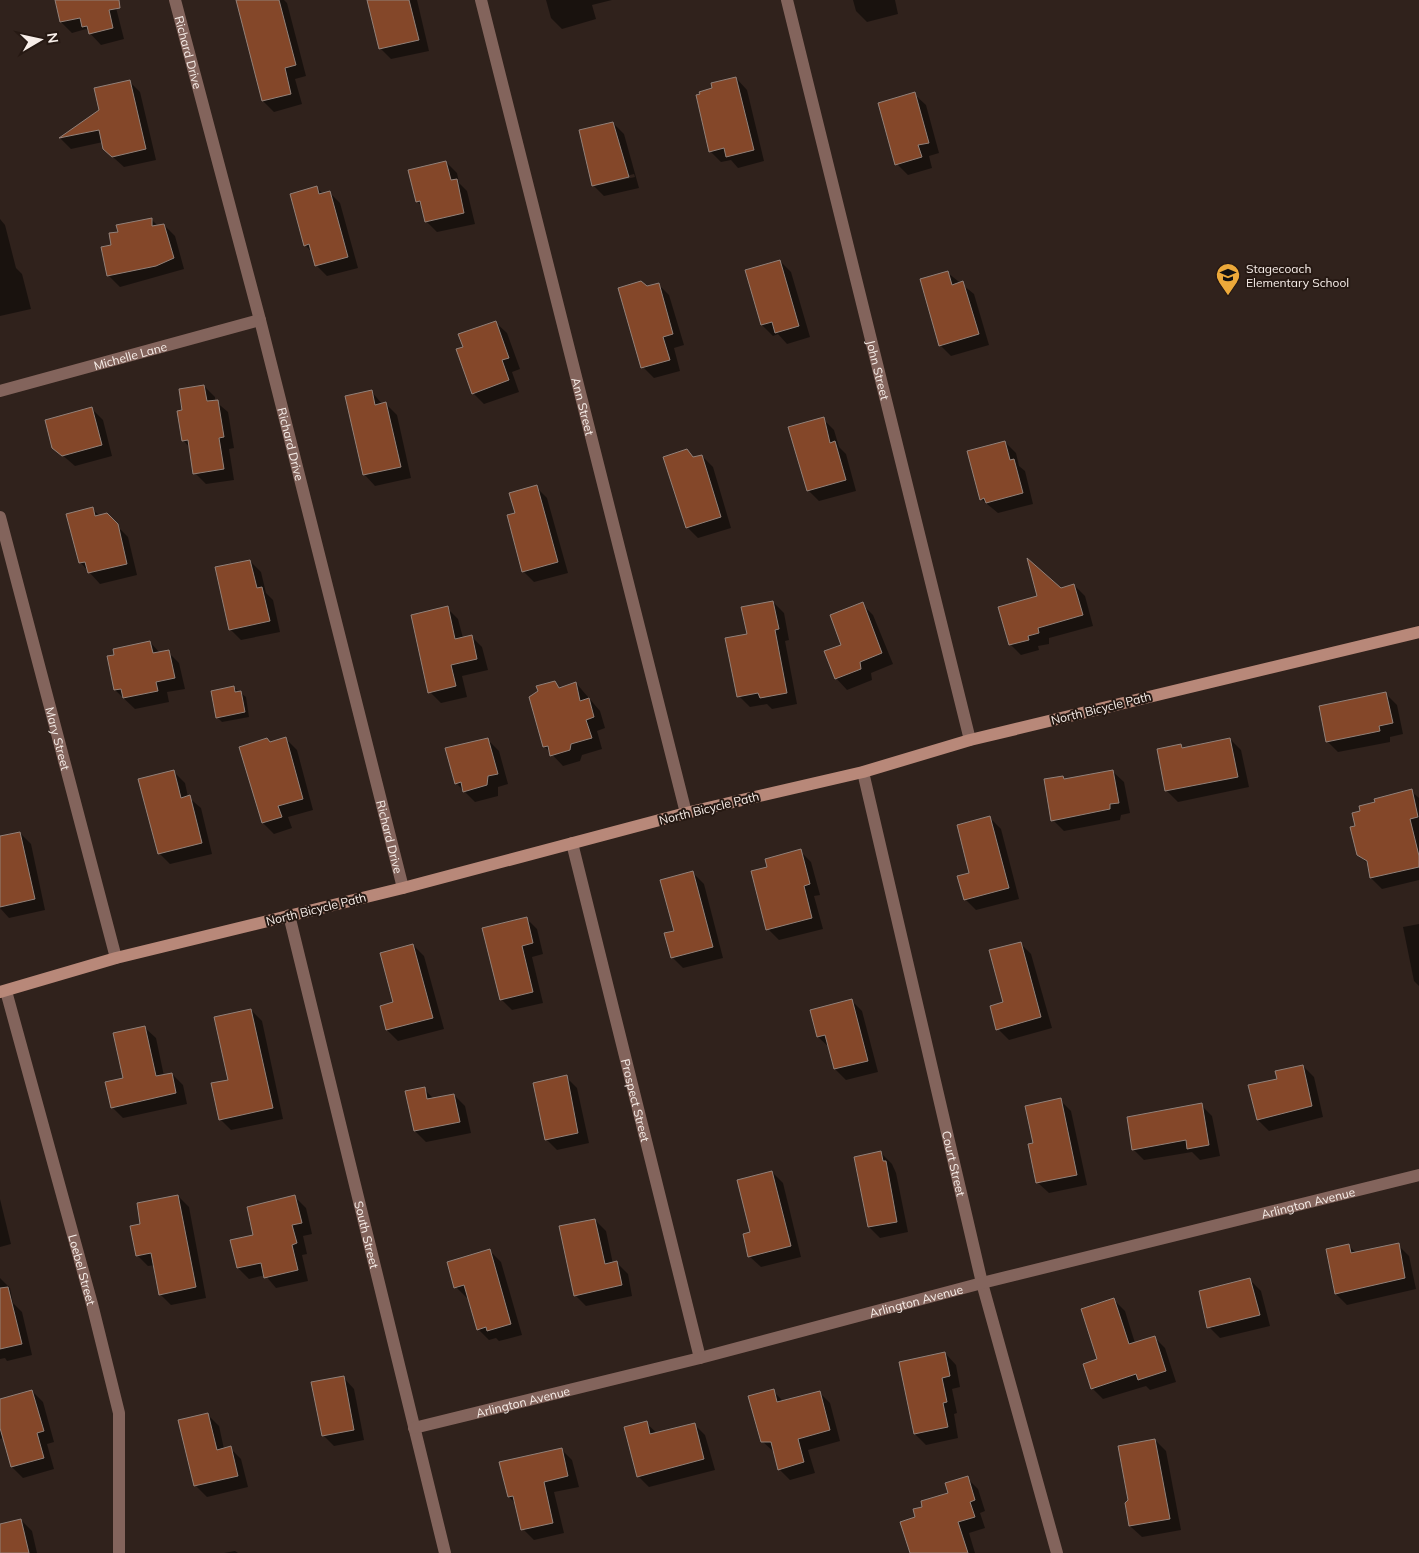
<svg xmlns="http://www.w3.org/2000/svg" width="1419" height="1553" viewBox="0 0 1419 1553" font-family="Mulish,sans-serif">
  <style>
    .shadow { fill: #0007; fill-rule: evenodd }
    .building { fill: #844729; stroke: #928179 }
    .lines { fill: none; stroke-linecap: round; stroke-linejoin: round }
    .street { stroke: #83645c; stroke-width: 12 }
    .secondary { stroke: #b88879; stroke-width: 12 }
    .labels { text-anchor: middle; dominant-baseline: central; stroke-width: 4; stroke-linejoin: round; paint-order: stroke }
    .street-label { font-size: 12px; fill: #f7eee9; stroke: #261913 }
    .poi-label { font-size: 12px; fill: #f7eee9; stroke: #261913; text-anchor: start }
  </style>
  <rect width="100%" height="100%" fill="#30221c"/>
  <g class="shadow">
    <polygon points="55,0 114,0 124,39 101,45 86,29 72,33 61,22"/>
    <polygon points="247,0 284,0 287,3 306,76 295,79 302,104 274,112 263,101"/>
    <polygon points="368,0 417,0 429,51 391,59 380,48"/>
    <polygon points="546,0 612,0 592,5 596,19 562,29 551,18"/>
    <polygon points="853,0 895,0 898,14 867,22 856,11"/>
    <polygon points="736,78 747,90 764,161 738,168 731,160 721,162 710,151 714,89"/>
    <polygon points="129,81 140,92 156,160 124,167 104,149 103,142 71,149 61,139 100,111"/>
    <polygon points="914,94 926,105 939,153 929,156 932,168 908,175 897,164"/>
    <path d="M613,123L624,134L639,188L604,196L593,185ZM634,174L635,177L599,185V183Z"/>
    <polygon points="446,162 457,173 459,183 467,191 475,224 437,232 426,221 423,208 417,201"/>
    <polygon points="317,188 323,194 329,192 340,203 358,268 327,276 316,265 312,252 305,245"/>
    <polygon points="0,219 5,225 16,268 22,274 31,309 0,316"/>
    <polygon points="151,219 158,226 164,225 175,236 184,269 120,287 109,276 113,246 119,233"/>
    <polygon points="780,261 791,272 810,337 787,344 778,334 773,336 762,325 746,271"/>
    <polygon points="948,273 974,294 989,345 951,356 940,345"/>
    <polygon points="658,284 669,295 684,345 674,348 680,371 654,378 643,367 646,287"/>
    <polygon points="495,322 507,333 520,369 512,372 519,392 484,404 473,393 464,347"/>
    <polygon points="204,386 215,397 215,401 228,412 234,448 229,449 234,480 206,484 195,473 190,448 183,440 183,411"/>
    <polygon points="371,391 383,405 386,404 397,415 411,478 375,486 364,474"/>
    <polygon points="92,409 103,420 112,456 75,466 53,447"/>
    <polygon points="823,419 834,430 839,447 846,454 856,491 819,501 808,490"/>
    <polygon points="1005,442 1016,453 1019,466 1025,471 1033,504 998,513 981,499"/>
    <polygon points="687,451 694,458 702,456 713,467 731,528 698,538 687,527"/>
    <polygon points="536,487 547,498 568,573 534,582 523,571 516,514"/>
    <polygon points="92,509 100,516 106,515 128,537 137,575 100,584 80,562"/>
    <polygon points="250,561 261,572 266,593 273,600 280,632 241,640 230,629"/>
    <polygon points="1074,585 1085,596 1093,626 1049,638 1049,644 1038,646 1039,650 1021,655 1010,644 1061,589"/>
    <polygon points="773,602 784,613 789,640 785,641 797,704 772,709 767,704 750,707 739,696 748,635"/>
    <polygon points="862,604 873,615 893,664 871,673 872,680 847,690 836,678 826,652 843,645"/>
    <polygon points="447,608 458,619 463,638 471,636 482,647 488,670 462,676 467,697 441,703 430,692"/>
    <polygon points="150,642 160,653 168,652 179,663 185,689 167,692 169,702 135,709 115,690"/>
    <polygon points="554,683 560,689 576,683 600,711 605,728 597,731 602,749 582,755 580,761 563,766 544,746"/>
    <polygon points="234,688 246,697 249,717 222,722 217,717"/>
    <polygon points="1386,694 1397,705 1403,734 1390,737 1390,742 1338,752 1327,741"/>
    <polygon points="286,739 297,750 313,810 288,817 292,828 274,834 263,823 240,747"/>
    <polygon points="1230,739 1241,750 1249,787 1178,802 1167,791 1158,750 1181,745 1184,749"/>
    <polygon points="488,740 499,751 508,784 498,787 498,796 475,802 456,783"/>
    <polygon points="1112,771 1124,782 1130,813 1121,815 1120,820 1064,831 1053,820 1063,777 1066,780"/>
    <polygon points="174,772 185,783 188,797 201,808 212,854 170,864 159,853"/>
    <polygon points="1411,791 1419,798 1419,880 1382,889 1371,878 1370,866 1358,854 1362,812"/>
    <polygon points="990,818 1001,829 1019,899 976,910 965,899"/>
    <polygon points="20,833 31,844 45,910 9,918 0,908 0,837"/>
    <polygon points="800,851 811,862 820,895 814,896 823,929 779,940 768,929 769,868"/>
    <polygon points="693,873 704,884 723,958 683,968 672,957 675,931"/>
    <polygon points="526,918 537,929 543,954 532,957 543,1003 512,1010 501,999"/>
    <polygon points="1419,924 1419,986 1414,981 1403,927"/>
    <polygon points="1020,943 1031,954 1052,1028 1009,1040 998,1029"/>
    <polygon points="413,945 424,956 444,1029 398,1041 387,1030 381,1006 395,1003"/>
    <polygon points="851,1000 862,1011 878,1072 846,1080 835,1069 830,1048 818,1037 811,1011"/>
    <polygon points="251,1010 262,1021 283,1119 231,1130 220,1119"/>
    <polygon points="144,1027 156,1038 164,1076 172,1074 183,1085 187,1104 123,1118 112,1107"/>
    <polygon points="1303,1066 1314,1077 1323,1117 1269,1131 1258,1120 1250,1086 1279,1080"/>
    <polygon points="566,1077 577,1088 589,1143 557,1150 546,1139"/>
    <polygon points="424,1089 434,1099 454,1095 465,1106 471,1133 426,1142 415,1131"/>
    <polygon points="1060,1100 1071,1111 1087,1185 1049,1193 1037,1182 1034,1144"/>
    <polygon points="1201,1105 1212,1116 1220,1156 1200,1160 1192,1152 1144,1160 1133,1149"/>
    <polygon points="881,1153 892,1164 896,1173 908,1232 880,1238 869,1227"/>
    <polygon points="772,1172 783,1183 801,1257 761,1267 749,1256 752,1233"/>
    <polygon points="178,1196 189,1207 206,1298 171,1305 160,1294 155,1265 148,1266 137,1255 142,1225"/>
    <polygon points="295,1197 306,1208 312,1234 303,1236 307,1254 302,1255 308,1281 276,1288 265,1275 249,1279 238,1268 232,1241 255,1236"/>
    <polygon points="0,1199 11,1244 0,1247"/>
    <polygon points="595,1220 606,1231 613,1264 617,1263 628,1274 632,1296 586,1306 575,1295"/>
    <polygon points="1398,1245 1409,1256 1416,1289 1347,1305 1336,1294 1349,1246 1356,1253"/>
    <polygon points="490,1251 501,1262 522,1335 499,1341 496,1338 489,1340 478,1329 469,1298 467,1298 456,1287"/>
    <polygon points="0,1278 10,1288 13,1303 22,1312 32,1355 7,1361 5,1358 0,1359"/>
    <polygon points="1250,1280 1261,1291 1270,1326 1220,1338 1209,1327"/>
    <polygon points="1114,1300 1125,1311 1135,1343 1154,1337 1165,1348 1176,1382 1150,1390 1146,1386 1103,1399 1092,1388"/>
    <polygon points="945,1353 956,1365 960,1387 952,1389 957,1413 954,1414 958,1438 926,1445 915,1434"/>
    <polygon points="343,1377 354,1389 364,1440 334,1446 323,1435"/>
    <polygon points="32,1391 43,1402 54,1442 47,1444 54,1469 23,1478 12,1467 4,1438 0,1439 0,1400"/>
    <polygon points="773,1391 784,1402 819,1392 830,1403 840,1441 808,1450 815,1473 790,1480 779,1469 775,1453 762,1441"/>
    <polygon points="208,1415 219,1426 224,1449 230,1448 241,1459 248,1487 207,1497 196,1486 180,1421"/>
    <polygon points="646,1423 658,1434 694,1424 705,1435 715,1470 649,1487 638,1476"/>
    <polygon points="1155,1440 1166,1451 1181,1530 1142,1537 1130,1526 1130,1500"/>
    <polygon points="561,1449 572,1460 579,1487 554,1492 564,1533 534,1540 523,1529 517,1505 509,1497"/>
    <polygon points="967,1478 978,1489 985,1511 980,1513 985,1528 969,1533 975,1553 911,1553 917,1518 924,1508 949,1494"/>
    <polygon points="21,1520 32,1531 37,1553 0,1553 0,1525"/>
    <polygon points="235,1551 238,1553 224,1553"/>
  </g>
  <g class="building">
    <polygon points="55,0 119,0 120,8 109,10 113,28 89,34 87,26 82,27 80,18 60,22"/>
    <polygon points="236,0 279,0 296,65 285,68 291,94 262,101"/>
    <polygon points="367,0 409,0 419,40 379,49"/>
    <polygon points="736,77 754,150 726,157 724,148 709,152 696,95 700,94 699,92 712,88 711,83"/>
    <polygon points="130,80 146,149 112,157 103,149 99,130 59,138 99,110 94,88"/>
    <polygon points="915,92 929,143 918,145 922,157 895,165 878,103"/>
    <polygon points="613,122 629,177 592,186 579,130"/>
    <polygon points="446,161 451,180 457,179 464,213 425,222 420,201 416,202 408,170"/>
    <polygon points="317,186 319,194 330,191 348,257 315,266 309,244 304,246 290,194"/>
    <polygon points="152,218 152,226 164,224 174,258 156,266 107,276 101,247 111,245 109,233 118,232 116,225"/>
    <polygon points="780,260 799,326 775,333 772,322 761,325 745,270"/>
    <polygon points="948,271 952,285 963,281 979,334 939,346 920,279"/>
    <polygon points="641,281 647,286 659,283 673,334 663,337 670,360 641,368 618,288"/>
    <polygon points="496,321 509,358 502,360 509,380 472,394 456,349 463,347 458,334"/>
    <polygon points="204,385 207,401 218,400 224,437 219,438 224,469 193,474 188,440 182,441 177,411 182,410 179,389"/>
    <polygon points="372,390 375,405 386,402 401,467 363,475 345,396"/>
    <polygon points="92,407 102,445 62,456 52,448 45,420"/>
    <polygon points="824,417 830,443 835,441 846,480 807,491 788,427"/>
    <polygon points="1005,441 1010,460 1014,459 1023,493 986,503 984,498 980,500 967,451"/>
    <polygon points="687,449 693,457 702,455 721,517 686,528 663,457"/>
    <polygon points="537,485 558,562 522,572 507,515 515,513 509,493"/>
    <polygon points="93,507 95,516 107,513 118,524 127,564 88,573 85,562 79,563 66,514"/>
    <polygon points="1027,558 1061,588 1074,584 1083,615 1038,628 1039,633 1028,636 1029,640 1009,645 998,607 1037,596"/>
    <polygon points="250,560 257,588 262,587 270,621 229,630 215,567"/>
    <polygon points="773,601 779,629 775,630 787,693 760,698 758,693 737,697 725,638 747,634 741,607"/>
    <polygon points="863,602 882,653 860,662 861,669 835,679 824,651 841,645 830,615"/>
    <polygon points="448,606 455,639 472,635 477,659 451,665 456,686 428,693 411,615"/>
    <polygon points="150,641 153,653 169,650 175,678 156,682 158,691 123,698 121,689 114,690 107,656 114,655 113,649"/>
    <polygon points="555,681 559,688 576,682 580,701 589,698 594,717 586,720 592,738 571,744 570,750 550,756 548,746 543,747 529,697 538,691 536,686"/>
    <polygon points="234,686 235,692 241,691 245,712 216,718 211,691"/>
    <polygon points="1386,692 1393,723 1379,726 1380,731 1326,742 1319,706"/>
    <polygon points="286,737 303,799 278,806 282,817 262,823 239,747 267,738 270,742"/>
    <polygon points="488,738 498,774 488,776 487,785 463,792 461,782 455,784 445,748"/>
    <polygon points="1230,738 1238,777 1165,791 1157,749 1181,744 1182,748"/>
    <polygon points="174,770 181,798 190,795 202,843 158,854 138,779"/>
    <polygon points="1113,770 1119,803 1110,804 1110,809 1051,821 1044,779 1063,776 1064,779"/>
    <polygon points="1412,789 1418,817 1410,819 1419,856 1419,867 1370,878 1367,861 1357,855 1350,827 1355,826 1352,813 1360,811 1359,806 1375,802 1374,799"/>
    <polygon points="990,816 1009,888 964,900 957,876 969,873 957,825"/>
    <polygon points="20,832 35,899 0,907 0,836"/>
    <polygon points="801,849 810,884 804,886 812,918 766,930 751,871 767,867 765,859"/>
    <polygon points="693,871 713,947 671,958 664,933 674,931 660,880"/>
    <polygon points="527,917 533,943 522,946 533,992 500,1000 482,928"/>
    <polygon points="1021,942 1041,1017 996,1030 990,1006 1003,1002 989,950"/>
    <polygon points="413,944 433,1018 386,1030 380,1006 393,1002 380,953"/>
    <polygon points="852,999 868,1061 834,1069 825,1035 817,1037 810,1010"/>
    <polygon points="251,1009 273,1108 219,1120 211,1083 228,1080 214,1017"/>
    <polygon points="145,1026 156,1076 172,1073 176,1093 111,1108 105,1082 123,1078 113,1033"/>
    <polygon points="1303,1065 1312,1106 1257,1120 1248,1085 1277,1079 1275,1071"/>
    <polygon points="567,1075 578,1133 545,1140 533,1083"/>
    <polygon points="425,1087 427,1099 454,1094 460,1122 414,1131 405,1091"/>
    <polygon points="1061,1098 1077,1175 1036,1183 1028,1144 1033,1143 1025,1106"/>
    <polygon points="1202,1103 1209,1145 1187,1149 1186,1140 1132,1150 1127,1117"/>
    <polygon points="881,1151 883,1161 886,1161 897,1222 868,1227 854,1157"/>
    <polygon points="772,1171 791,1246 748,1257 743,1234 750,1232 737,1180"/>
    <polygon points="178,1195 196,1287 159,1295 151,1253 136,1256 130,1226 140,1224 137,1203"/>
    <polygon points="295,1195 302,1223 292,1225 297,1243 292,1245 298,1270 264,1278 261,1263 237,1268 230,1240 253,1235 247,1207"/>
    <polygon points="595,1219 605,1264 617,1261 622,1285 574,1296 559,1226"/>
    <polygon points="1399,1243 1405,1278 1335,1294 1326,1249 1349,1244 1351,1253"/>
    <polygon points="490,1249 511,1324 487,1331 486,1327 477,1330 464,1285 454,1288 447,1262"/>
    <polygon points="1250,1278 1260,1315 1207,1328 1199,1291"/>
    <polygon points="8,1287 22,1344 0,1349 0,1288"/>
    <polygon points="1114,1298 1129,1344 1155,1336 1166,1371 1138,1380 1136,1374 1091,1389 1083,1364 1097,1359 1081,1309"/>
    <polygon points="945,1352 950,1376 942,1378 947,1402 943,1403 948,1427 914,1434 899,1362"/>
    <polygon points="344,1376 354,1430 322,1436 311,1382"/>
    <polygon points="774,1389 777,1402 820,1391 830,1430 798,1439 804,1462 778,1470 771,1442 761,1442 748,1396"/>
    <polygon points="32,1390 44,1431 37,1433 44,1458 11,1467 0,1428 0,1399"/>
    <polygon points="208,1413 217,1450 231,1446 238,1476 194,1486 178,1420"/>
    <polygon points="647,1421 650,1434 695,1423 704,1459 637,1477 624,1427"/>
    <polygon points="1155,1439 1170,1519 1129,1526 1125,1503 1128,1500 1118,1446"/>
    <polygon points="562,1448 568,1476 544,1482 553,1523 521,1530 513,1496 508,1497 499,1462"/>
    <polygon points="968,1476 975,1500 970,1502 975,1517 958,1522 968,1553 910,1553 900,1522 915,1517 913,1509 922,1507 921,1501 948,1493 945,1483"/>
    <polygon points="21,1519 29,1553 0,1553 0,1524"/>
  </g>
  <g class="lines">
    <g class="street">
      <path id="s1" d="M175,0L260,320L403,888"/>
      <path id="s2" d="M481,0L686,813"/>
      <path id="s3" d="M787,0L970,740"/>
      <path id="s4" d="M0,391L260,320"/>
      <path id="s5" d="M0,517L116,958"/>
      <path id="s6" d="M863,772L982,1283L1057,1553"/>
      <path id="s7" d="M572,843L700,1358"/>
      <path id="s8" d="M289,915L445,1553"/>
      <path id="s9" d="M6,991L92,1304L119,1413V1553"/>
      <path id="s10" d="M414,1428L700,1358L982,1283L1419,1175"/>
    </g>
    <polyline class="secondary" points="0,992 116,958 403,888 686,813 863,772 970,740 1419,632"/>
  </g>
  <defs>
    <g id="school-pin" transform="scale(1.25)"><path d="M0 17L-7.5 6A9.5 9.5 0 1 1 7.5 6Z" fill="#eca93a" stroke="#261913"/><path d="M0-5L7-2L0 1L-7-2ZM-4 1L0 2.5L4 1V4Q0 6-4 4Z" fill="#111"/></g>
  </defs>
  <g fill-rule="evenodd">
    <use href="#school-pin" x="1228" y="275"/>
  </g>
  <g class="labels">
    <g class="street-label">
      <text stroke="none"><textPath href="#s1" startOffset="54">Richard Drive</textPath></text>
      <text stroke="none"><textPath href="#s4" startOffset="135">Michelle Lane</textPath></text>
      <text stroke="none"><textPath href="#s3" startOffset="381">John Street</textPath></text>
      <text stroke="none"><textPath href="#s2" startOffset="419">Ann Street</textPath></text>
      <text stroke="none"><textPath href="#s1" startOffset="459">Richard Drive</textPath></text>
      <text transform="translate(1101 708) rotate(-14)">North Bicycle Path</text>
      <text stroke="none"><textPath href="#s5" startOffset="229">Mary Street</textPath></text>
      <text transform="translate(709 808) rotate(-14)">North Bicycle Path</text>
      <text stroke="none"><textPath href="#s1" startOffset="864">Richard Drive</textPath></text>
      <text transform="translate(316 909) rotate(-14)">North Bicycle Path</text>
      <text stroke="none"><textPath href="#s7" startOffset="265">Prospect Street</textPath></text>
      <text stroke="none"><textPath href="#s6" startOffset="402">Court Street</textPath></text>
      <text stroke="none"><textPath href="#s10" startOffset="922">Arlington Avenue</textPath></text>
      <text stroke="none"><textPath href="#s8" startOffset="329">South Street</textPath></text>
      <text stroke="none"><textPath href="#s9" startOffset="289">Loebel Street</textPath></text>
      <text stroke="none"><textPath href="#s10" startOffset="518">Arlington Avenue</textPath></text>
      <text stroke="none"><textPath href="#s10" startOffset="112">Arlington Avenue</textPath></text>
    </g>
    <g class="poi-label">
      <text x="1246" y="268">Stagecoach<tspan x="1246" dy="14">Elementary School</tspan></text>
    </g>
  </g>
  <g transform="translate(40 40) rotate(81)" stroke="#261913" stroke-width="4" paint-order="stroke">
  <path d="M0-4L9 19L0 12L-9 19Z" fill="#f7eee9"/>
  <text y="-8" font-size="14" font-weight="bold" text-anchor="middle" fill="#f7eee9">N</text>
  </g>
</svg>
